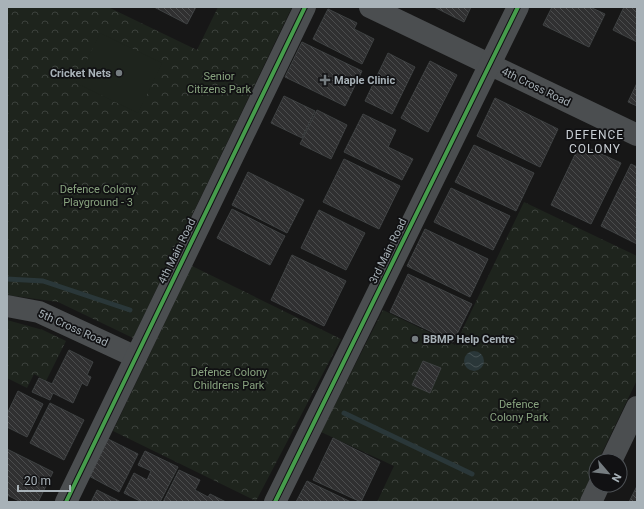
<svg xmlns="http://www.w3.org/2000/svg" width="644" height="509" viewBox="0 0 644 509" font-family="Roboto,sans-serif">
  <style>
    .forest { fill: url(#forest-crowns) }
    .pitch { fill: #1e241d }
    .water { fill: url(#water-waves) }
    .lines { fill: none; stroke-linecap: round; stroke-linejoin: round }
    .stream { stroke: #2a3739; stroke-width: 5 }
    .building { fill: url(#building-back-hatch); stroke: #3f4243 }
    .minor { stroke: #4b4e50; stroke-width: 22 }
    .cycleway-casing { stroke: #111113; stroke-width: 6 }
    .cycleway { stroke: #469c4c; stroke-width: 4 }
    .poi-dot { fill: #757c80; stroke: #111113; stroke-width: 1.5 }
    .labels { text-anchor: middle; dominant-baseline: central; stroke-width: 3.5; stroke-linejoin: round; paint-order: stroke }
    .poi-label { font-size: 11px; font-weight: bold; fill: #a8b2b8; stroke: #111113; text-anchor: start }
    .park-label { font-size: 11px; fill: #88a37f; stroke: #111113 }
    .street-label { font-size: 11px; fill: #a8b2b8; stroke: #111113 }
    .neighbourhood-label { font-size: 12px; letter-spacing: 1px; fill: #c9cfd4; stroke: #111113 }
  </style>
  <defs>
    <pattern id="forest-crowns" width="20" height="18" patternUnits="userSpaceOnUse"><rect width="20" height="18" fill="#1e241d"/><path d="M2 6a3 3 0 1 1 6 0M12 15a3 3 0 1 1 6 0" fill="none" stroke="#3c413c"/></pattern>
    <pattern id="water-waves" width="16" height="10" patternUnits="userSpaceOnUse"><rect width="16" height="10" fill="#2a3739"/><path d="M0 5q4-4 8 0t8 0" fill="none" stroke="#465254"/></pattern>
    <pattern id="building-back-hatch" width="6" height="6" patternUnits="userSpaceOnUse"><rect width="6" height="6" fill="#303031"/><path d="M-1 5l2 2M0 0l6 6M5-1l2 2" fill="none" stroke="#4b4c4d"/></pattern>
  </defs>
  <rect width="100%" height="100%" fill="#171717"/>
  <g class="forest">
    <polygon points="7,7 108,7 197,50 218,7 292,7 133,338 58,302 7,295"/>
    <polygon points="524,202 637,256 637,380 598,461 596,461 596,466 579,502 377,502 394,466 321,432 383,310 455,345"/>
    <polygon points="192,266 341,339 256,501 113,431"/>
    <polygon points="7,320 43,330 66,341 46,381 34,374 27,388 7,378"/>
  </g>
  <polygon class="pitch" points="100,33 162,63 138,113 76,83"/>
  <circle class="water" cx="474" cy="361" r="10"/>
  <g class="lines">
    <g class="stream">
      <polyline points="7,279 43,281 130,310"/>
      <polyline points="344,413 472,474"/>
    </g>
  </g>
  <g class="building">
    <polygon points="154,7 196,7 187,24"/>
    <polygon points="434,7 471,7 464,22"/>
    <polygon points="552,7 590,7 605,14 589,47 543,25"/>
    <polygon points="624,7 637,7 637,42 613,30"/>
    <polygon points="328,9 357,23 354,29 374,39 362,64 313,39"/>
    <polygon points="302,42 362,71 345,106 285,77"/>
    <polygon points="388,53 415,67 392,114 365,101"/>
    <polygon points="430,61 457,75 428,132 401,118"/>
    <polygon points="637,83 637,106 628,102"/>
    <polygon points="284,96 315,111 302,138 271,123"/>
    <polygon points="495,98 558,129 540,167 477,136"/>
    <polygon points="317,110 347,125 331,159 300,144"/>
    <polygon points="363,114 396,130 388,147 413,159 402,180 344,152"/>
    <polygon points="580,144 621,163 591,224 551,205"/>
    <polygon points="474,145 534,173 516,211 455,182"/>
    <polygon points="344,159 400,186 379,229 323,202"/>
    <polygon points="631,164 637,167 637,244 601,226"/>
    <polygon points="248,172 304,200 287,233 232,205"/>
    <polygon points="451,188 510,216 493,250 434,222"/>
    <polygon points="232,209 285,236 270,265 217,238"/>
    <polygon points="319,210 365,233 346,270 301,248"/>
    <polygon points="425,229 488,259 470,297 407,266"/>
    <polygon points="292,255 346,281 324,326 271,300"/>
    <polygon points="408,274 472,304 453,342 390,312"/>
    <polygon points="69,350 93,362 87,375 91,377 87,386 82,383 73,403 53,393 50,400 32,392 39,378 52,384"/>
    <polygon points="423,361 441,368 430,393 412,385"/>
    <polygon points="18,391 43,404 27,437 7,427 7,414"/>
    <polygon points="50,403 84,420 64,460 30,443"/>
    <polygon points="333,438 380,462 361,502 313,480"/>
    <polygon points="108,439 138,454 119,492 89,476"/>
    <polygon points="7,449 53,472 38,502 21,502 7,495"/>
    <polygon points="145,451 178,467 160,502 142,502 124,493 134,473 147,480 151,471 138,465"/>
    <polygon points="179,470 200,480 195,490 208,497 210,494 226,502 163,502"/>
    <polygon points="307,481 351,502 296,502"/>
    <polygon points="637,486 637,502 629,502"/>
    <polygon points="97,490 121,502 91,502"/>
  </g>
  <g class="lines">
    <g class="minor">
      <polyline points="370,7 637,135"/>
      <polyline points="7,306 39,312 136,357"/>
      <polyline points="611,461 637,407"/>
      <polyline points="66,502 305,7"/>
      <polyline points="275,502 518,7"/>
      <polyline points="591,502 599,485"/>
    </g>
    <g class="cycleway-casing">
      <g id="cycleway">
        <polyline points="66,502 305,7"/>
        <polyline points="275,502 518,7"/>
      </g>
    </g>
    <use href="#cycleway" class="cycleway"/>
  </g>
  <g class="poi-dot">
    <circle cx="119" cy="73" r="4"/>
    <path d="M323 74h4v4h4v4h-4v4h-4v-4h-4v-4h4z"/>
    <circle cx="415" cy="339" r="4"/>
  </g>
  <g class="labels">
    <g class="poi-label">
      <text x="111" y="73" text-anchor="end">Cricket Nets</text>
      <text x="334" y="80">Maple Clinic</text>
      <text x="423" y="339">BBMP Help Centre</text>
    </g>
    <g class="park-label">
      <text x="219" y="76">Senior<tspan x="219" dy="13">Citizens Park</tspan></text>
      <text x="98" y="189">Defence Colony<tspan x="98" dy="13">Playground - 3</tspan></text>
      <text x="229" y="372">Defence Colony<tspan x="229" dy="13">Childrens Park</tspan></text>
      <text x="519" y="404">Defence<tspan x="519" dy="13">Colony Park</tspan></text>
    </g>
    <g class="street-label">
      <text transform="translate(536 87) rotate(26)">4th Cross Road</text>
      <text transform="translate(177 251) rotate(-64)">4th Main Road</text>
      <text transform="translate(388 251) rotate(-64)">3rd Main Road</text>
      <text transform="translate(73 328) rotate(24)">5th Cross Road</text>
    </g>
    <g class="neighbourhood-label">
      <text x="595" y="135">DEFENCE<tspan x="595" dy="14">COLONY</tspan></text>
    </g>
  </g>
  <rect width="644" height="509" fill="none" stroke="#a8b2b8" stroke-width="16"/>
  <g transform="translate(608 473) rotate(118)"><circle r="19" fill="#111113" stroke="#4d5155"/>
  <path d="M0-3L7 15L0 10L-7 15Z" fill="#757c80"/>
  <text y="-6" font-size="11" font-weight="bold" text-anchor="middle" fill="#a8b2b8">N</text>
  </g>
  <path d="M18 485v6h52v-6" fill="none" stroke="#a8b2b8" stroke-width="2"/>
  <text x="24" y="485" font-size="12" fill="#a8b2b8" stroke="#111113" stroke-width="3" paint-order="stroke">20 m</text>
</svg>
